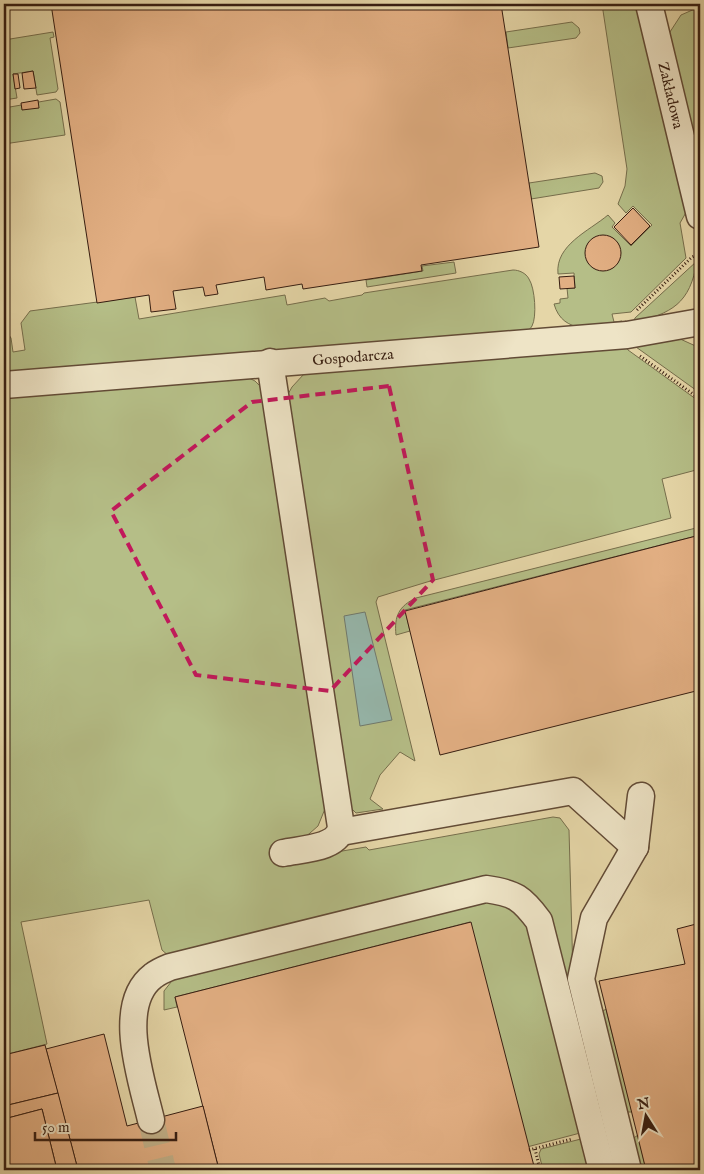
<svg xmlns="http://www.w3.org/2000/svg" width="704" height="1174" viewBox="0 0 704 1174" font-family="'IM FELL English',serif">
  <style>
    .green { fill: #b5be87; stroke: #766e4c }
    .water { fill: #96b8ad; stroke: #707a6f }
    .building { fill: #e2af83; stroke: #361d11 }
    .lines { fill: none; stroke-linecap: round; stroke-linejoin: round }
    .minor-tunnel { stroke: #c2b189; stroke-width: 26; stroke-dasharray: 26 13; stroke-linecap: butt }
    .minor-casing { stroke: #624b36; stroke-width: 29 }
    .path { stroke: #361d11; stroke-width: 3; stroke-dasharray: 1 2.5; stroke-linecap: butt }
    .minor { stroke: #eee4c6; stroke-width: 26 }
    .marked { fill: none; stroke: #c2185b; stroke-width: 4; stroke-dasharray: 10 6; stroke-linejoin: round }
    .labels { text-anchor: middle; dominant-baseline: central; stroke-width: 4; stroke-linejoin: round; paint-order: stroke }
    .street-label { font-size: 15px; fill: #361d11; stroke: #eee4c6 }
  </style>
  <rect width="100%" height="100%" fill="#e5d6a7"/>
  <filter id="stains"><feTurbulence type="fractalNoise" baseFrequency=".004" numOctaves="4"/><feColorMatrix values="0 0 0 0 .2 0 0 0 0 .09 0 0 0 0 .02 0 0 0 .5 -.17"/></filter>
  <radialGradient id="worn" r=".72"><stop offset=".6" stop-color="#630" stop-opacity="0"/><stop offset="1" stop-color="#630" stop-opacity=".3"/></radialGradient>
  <g class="green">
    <path d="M602,4H636L688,209L680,223L686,258L631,312L612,314L614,322L622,321V325C597,328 563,336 554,304L560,303V299L568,298L567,288H575L574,273L558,274C555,245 589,231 608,215L615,223L612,227L631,246L652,225L633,206L626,213L618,204L625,186L627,169Z"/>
    <polygon points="697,8 700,18 700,176 668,35 681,15"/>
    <polygon points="572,22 579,28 580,33 576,38 508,48 506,32"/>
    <polygon points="53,32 54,37 50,38 58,89 56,92 37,95 33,71 13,74 17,98 4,100 4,40"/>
    <polygon points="56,99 60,102 65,135 4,144 4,108"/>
    <polygon points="595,173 602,176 603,182 599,188 531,199 529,183"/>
    <path d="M697,261C690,304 672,313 633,323L635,318Z"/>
    <polygon points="454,262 456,273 367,287 366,280 423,271 422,266"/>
    <path d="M513,270C519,270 526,273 529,279C535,288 537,317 532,326C530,330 527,331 523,333L4,375V328L11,338L13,352L25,350L21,323L30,311L135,297L139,319L285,295L287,305L325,298L329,301L362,295L364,293Z"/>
    <polygon points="678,338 700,348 700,393 636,347 636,344"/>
    <polygon points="625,345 628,350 700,402 700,469 662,479 671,518 427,582 378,597 376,602 415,761 400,752 380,775 370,799 383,809 356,813 350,807 287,396 292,387 304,374"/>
    <polygon points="243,375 255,381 263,389 329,799 318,826 277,862 366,847 369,850 553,817 560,818 569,830 573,975 621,1170 532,894 170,957 162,950 149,900 21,922 47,1044 4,1055 4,394"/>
    <path d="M700,527V535L405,610L410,631L396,635C394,616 399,606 416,598Z"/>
    <polygon points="490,898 527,917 584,1132 527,1147 470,922 175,997 177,1007 164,1010 164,991 175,977"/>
    <polygon points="606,1009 632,1112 625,1112 600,1013"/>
    <polygon points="638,1135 646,1170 634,1170 631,1140"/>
    <polygon points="585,1138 594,1170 543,1170 539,1154 541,1149"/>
  </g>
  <polygon class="water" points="365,612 392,720 360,726 344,616"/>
  <g class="building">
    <polygon points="51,4 501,4 539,247 421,265 422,271 303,289 302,284 266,290 264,277 216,285 218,294 205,296 203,287 173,291 176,309 151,312 149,295 97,303"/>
    <polygon points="33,71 36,88 24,89 22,73"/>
    <polygon points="13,74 18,74 20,88 15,89"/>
    <polygon points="38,100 39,108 22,110 21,103"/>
    <polygon points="633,208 650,226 631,245 614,227"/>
    <circle cx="603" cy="253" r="18"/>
    <polygon points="574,276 575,288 560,289 559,277"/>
    <polygon points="700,535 700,690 440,755 405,611"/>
    <polygon points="471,922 535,1170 219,1170 175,997"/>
    <polygon points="700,923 700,1170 678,1170 676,1167 646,1170 599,981 685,964 677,929"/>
    <polygon points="104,1034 127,1126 203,1106 219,1170 78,1170 46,1049"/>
    <polygon points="45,1045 58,1093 4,1106 4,1055"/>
    <polygon points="58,1093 78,1170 57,1170 42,1109 4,1119 4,1106"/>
    <polygon points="42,1109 57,1170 4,1170 4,1119"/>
  </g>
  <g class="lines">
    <polyline class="minor-tunnel" points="151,1120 163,1170"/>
    <g class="minor-casing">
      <g id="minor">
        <path id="s1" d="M649,4L700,216"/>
        <path d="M270,362L341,827C339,849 300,849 283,853"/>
        <path id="s2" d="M4,385L627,335L700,322"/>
        <polyline points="341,832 573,791 635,847"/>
        <path d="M151,1120C142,1081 115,1005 153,976C158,972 165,969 170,967L486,889C515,893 522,898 539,921L602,1170"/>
        <polyline points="628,1170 581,979 594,918 635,847 641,796"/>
      </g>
    </g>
    <g class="path">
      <polyline points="637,310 692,257 700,254"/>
      <polyline points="640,356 700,399"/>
      <polyline points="535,1149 540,1170"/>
      <polyline points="529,1150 572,1139"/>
    </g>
    <use href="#minor" class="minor"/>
  </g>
  <path class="marked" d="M389,386L433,580L330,691L196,675L111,511L252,402Z"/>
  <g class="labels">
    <g class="street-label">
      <text stroke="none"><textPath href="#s1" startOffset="94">Zakładowa</textPath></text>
      <text stroke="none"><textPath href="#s2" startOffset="350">Gospodarcza</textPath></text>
    </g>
  </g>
  <rect width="704" height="1174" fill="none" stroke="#e5d6a7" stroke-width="20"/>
  <rect x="5" y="5" width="694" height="1164" fill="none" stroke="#361d11" stroke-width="2.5"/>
  <rect x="10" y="10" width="684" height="1154" fill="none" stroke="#361d11"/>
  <g transform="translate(646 1116) rotate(349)" stroke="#eee4c6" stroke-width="4" paint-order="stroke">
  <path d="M0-4L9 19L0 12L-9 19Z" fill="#361d11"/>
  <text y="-8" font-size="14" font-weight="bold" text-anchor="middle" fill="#361d11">N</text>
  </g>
  <path d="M35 1132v8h141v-8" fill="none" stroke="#361d11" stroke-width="2.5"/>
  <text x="42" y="1132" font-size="15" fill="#361d11" stroke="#eee4c6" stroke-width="4" paint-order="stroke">50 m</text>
  <rect width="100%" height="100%" filter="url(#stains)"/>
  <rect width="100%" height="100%" fill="url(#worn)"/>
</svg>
